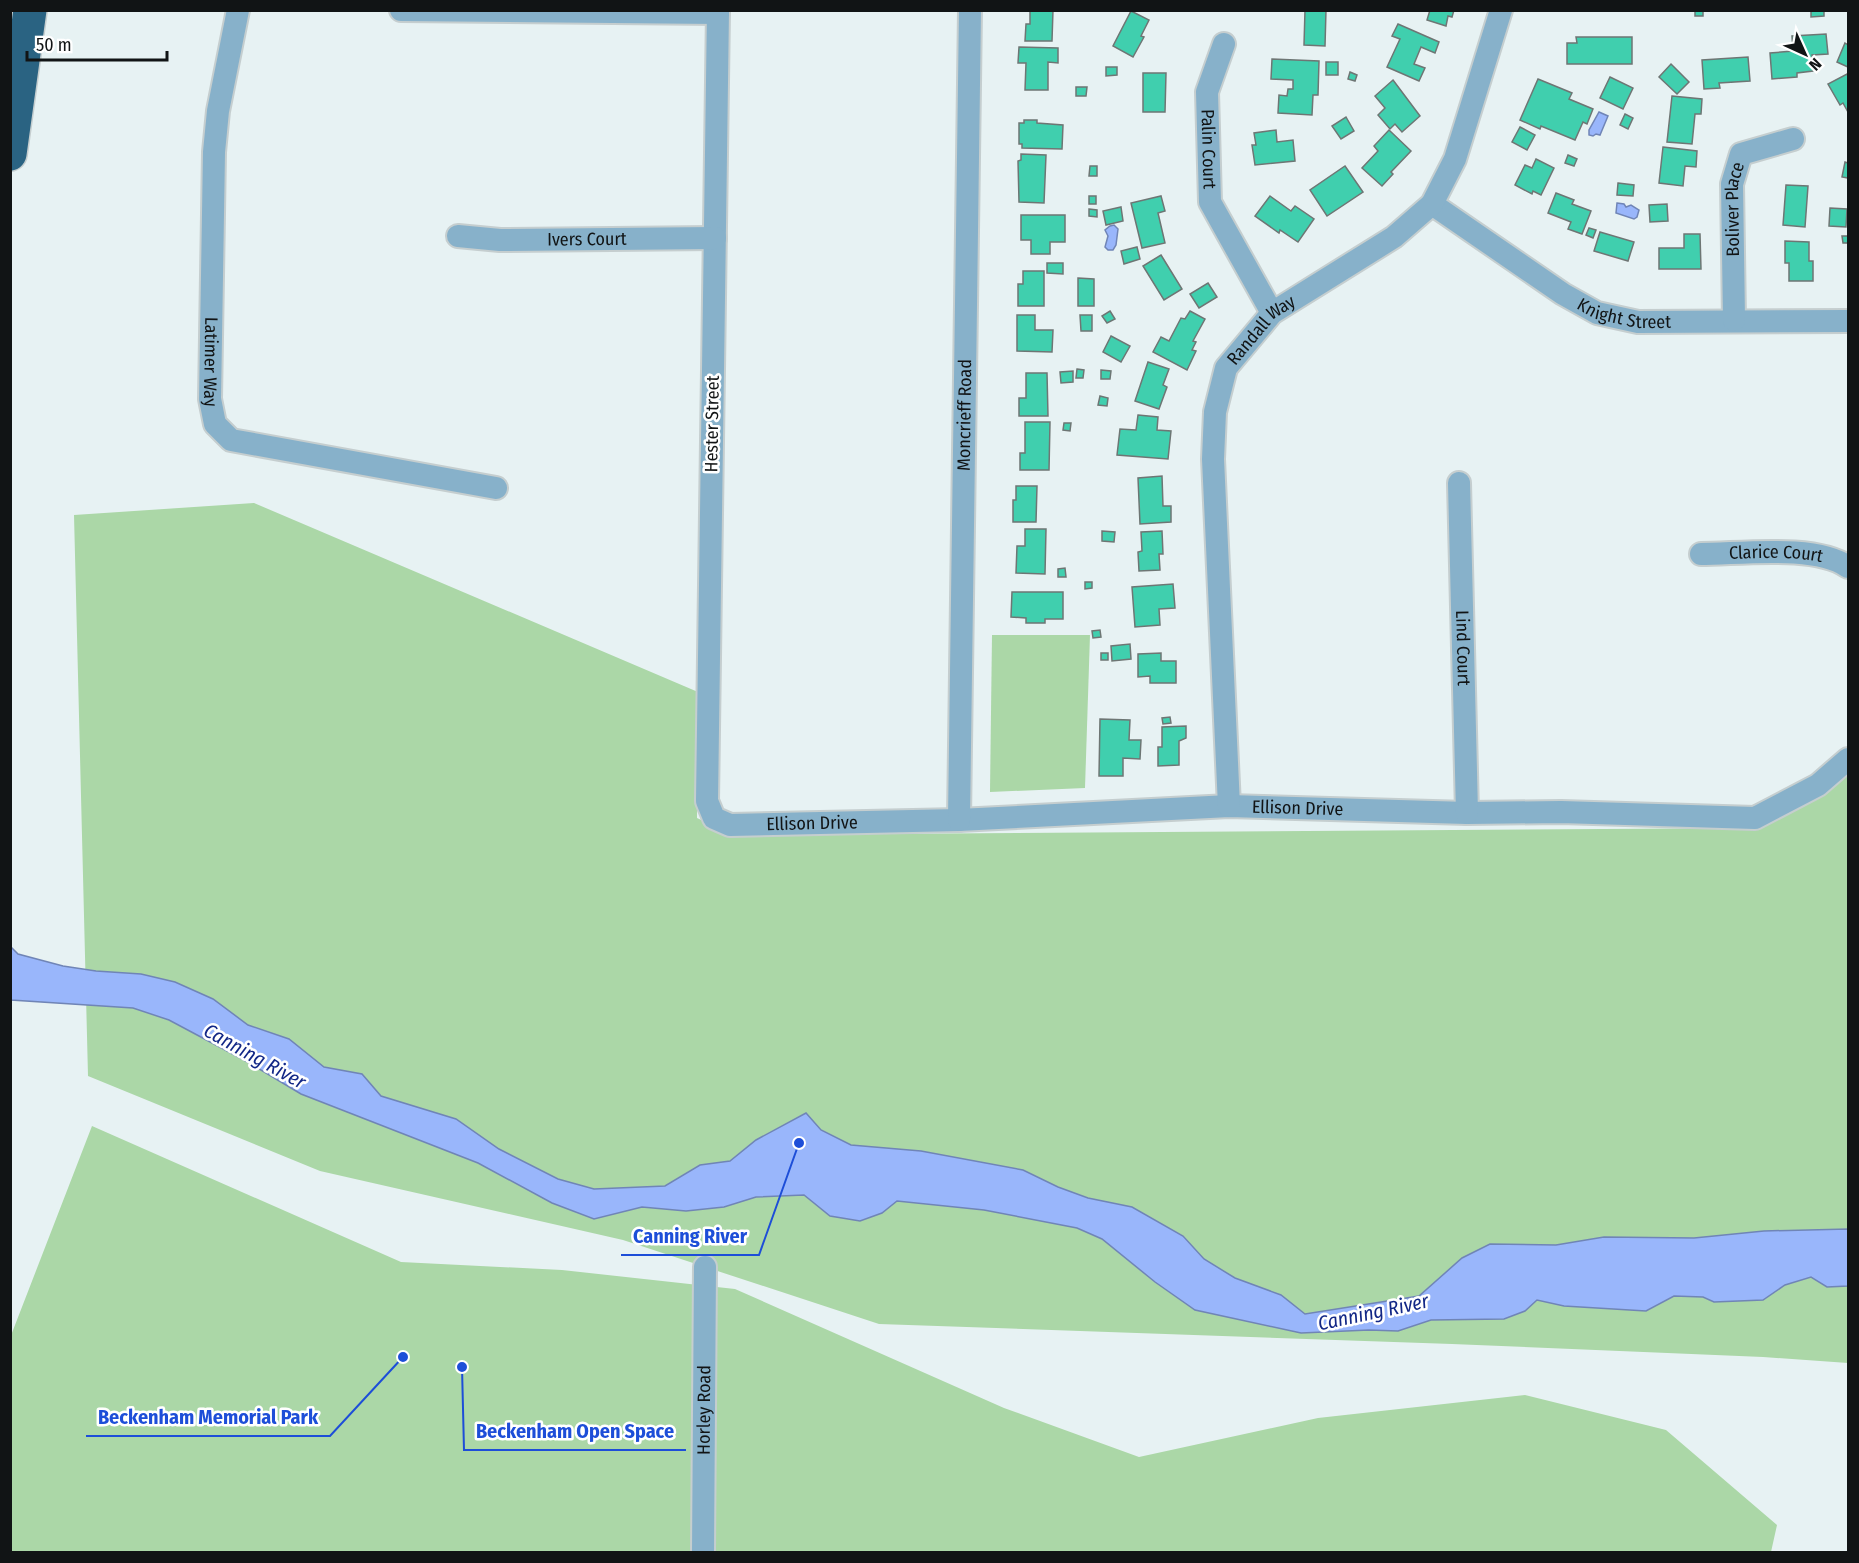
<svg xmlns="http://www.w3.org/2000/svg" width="1859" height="1563" viewBox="0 0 1859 1563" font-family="'Fira Sans Condensed',sans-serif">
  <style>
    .green { fill: #abd7a7 }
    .water { fill: #99b6fb; stroke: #7085b6; stroke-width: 1.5 }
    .building { fill: #40cfae; stroke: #6e7674; stroke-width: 1.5 }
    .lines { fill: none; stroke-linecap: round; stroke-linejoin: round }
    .minor-casing { stroke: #c5cecf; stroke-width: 26 }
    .highway-casing { stroke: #c5cecf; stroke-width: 36 }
    .minor { stroke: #87b1ca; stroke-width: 22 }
    .highway { stroke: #2a6382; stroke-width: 33 }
    .labels { text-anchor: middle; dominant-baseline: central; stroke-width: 5; stroke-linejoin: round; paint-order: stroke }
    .street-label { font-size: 18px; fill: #111415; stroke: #fff }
    .water-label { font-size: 20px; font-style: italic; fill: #122786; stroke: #fff }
    .leader { fill: none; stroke: #1d4ed8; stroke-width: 2 }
    .callout-dot { fill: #1d4ed8; stroke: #fff; stroke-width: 2 }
    .callout-label { font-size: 20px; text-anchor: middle; font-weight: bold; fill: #1d4ed8; stroke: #fff; stroke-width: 5; stroke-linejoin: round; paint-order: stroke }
  </style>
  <rect width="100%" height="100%" fill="#e7f2f3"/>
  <g class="green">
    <polygon points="254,503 698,692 697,818 734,835 1761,828 1821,793 1848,769 1848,1363 1763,1357 1452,1344 879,1324 623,1240 320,1171 88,1076 74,515"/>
    <polygon points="992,635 1090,635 1085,788 990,792"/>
    <polygon points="92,1126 401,1262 562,1270 735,1289 1004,1408 1139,1457 1318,1418 1525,1395 1666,1430 1777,1525 1771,1552 11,1552 10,1338"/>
  </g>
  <g class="water">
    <polygon points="1599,112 1608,116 1600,135 1596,134 1593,136 1589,135 1589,130"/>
    <polygon points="1617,203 1624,204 1626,207 1631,205 1639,210 1637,217 1634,219 1616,213"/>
    <polygon points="1114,225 1118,229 1116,245 1113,250 1108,250 1105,247 1108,236 1105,230 1110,226"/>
    <polygon points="11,947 18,954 63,966 96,971 141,974 175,982 213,999 248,1025 289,1039 324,1067 362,1074 381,1096 456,1119 499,1149 558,1179 594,1189 665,1186 700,1165 730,1161 756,1140 806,1113 821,1130 851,1145 921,1151 1023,1170 1058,1187 1088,1198 1132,1207 1183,1236 1204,1259 1235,1278 1281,1295 1305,1314 1419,1296 1462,1258 1490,1244 1556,1245 1604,1237 1694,1238 1764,1231 1848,1229 1848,1286 1827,1287 1811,1277 1785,1285 1763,1300 1714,1302 1703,1297 1674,1296 1646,1311 1564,1306 1537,1300 1525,1311 1504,1319 1431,1320 1398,1331 1369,1330 1301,1333 1195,1310 1155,1282 1102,1239 1077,1228 984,1210 897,1201 882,1213 860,1221 830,1216 804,1195 756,1197 724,1207 686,1211 642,1207 594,1219 552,1203 478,1163 301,1094 244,1060 169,1020 133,1008 11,1000"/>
  </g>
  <g class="building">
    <polygon points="1030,10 1053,10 1052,41 1025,41 1026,24 1030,24"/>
    <polygon points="1305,10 1326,10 1325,46 1304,45"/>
    <polygon points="1430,10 1454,10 1452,17 1448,16 1446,26 1427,20"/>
    <rect x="1695" y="10" width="8" height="6"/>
    <polygon points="1811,10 1824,10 1824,16 1811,17"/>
    <polygon points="1131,11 1149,20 1141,36 1144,37 1133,57 1113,46"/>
    <polygon points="1398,24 1439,42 1435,53 1421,47 1414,64 1425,68 1419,81 1387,67 1400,39 1392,36"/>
    <polygon points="1826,34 1828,54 1812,55 1813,71 1797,73 1797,77 1772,79 1770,53 1793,51 1792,36"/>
    <polygon points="1576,37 1632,37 1632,64 1567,64 1567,43 1577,43"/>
    <polygon points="1845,43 1848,45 1848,67 1837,62"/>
    <polygon points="1019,47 1058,48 1058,63 1048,62 1048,90 1025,90 1026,63 1018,63"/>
    <polygon points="1748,57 1750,81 1719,83 1720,88 1704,89 1702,60"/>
    <polygon points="1272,59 1319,61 1318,95 1313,95 1312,115 1278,113 1279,95 1287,96 1288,89 1293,89 1293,80 1271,79"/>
    <rect x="1326" y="62" width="12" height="13"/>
    <polygon points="1671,64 1689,82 1677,94 1659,77"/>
    <polygon points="1106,67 1117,67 1117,75 1106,76"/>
    <polygon points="1350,72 1357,75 1355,81 1348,79"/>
    <polygon points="1143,73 1166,73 1165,112 1143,112"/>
    <polygon points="1847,74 1848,76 1848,112 1843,103 1840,105 1828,84"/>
    <polygon points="1610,77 1633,88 1623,109 1600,98"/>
    <polygon points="1538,79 1572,93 1569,99 1593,109 1587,124 1583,122 1575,140 1541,126 1540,129 1520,120"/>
    <polygon points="1393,80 1420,116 1402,132 1395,124 1390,129 1378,115 1385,108 1375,96"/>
    <polygon points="1076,87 1087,87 1086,96 1076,96"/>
    <polygon points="1672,96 1702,99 1701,114 1695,114 1692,144 1667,142"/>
    <polygon points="1625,114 1633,118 1628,129 1620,125"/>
    <polygon points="1346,117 1354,131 1341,139 1332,126"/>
    <polygon points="1024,120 1037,120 1037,123 1063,125 1062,149 1022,148 1022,144 1019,144 1019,123 1024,123"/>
    <polygon points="1520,127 1535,135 1527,150 1512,142"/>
    <polygon points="1276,130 1277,142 1293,140 1295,161 1255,165 1252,145 1256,145 1254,133"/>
    <polygon points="1389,130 1411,151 1391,172 1393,174 1382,186 1362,168 1378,151 1374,146"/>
    <polygon points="1663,147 1697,151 1696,167 1685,166 1683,186 1659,183"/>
    <polygon points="1021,154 1046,155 1044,203 1019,202 1018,161 1021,160"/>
    <polygon points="1568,155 1577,159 1574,166 1565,163"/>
    <polygon points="1536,159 1554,168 1541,195 1533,191 1532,194 1515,185 1525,165 1532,168"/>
    <polygon points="1845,162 1848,163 1848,178 1842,177"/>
    <polygon points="1090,166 1097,166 1097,176 1089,176"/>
    <polygon points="1345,166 1363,192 1327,216 1310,190"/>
    <polygon points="1618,183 1634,185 1633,196 1617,195"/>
    <polygon points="1786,185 1808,186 1805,227 1783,225"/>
    <polygon points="1556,193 1574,200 1572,204 1591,211 1582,234 1568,229 1571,222 1548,213"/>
    <rect x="1089" y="196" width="7" height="8"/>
    <polygon points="1161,196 1165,211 1158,213 1165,243 1142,248 1131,203"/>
    <polygon points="1270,196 1291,211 1295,206 1314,219 1298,242 1280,230 1279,233 1255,216"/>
    <polygon points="1667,204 1668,221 1650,222 1649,205"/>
    <polygon points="1121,207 1123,221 1106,225 1103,211"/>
    <polygon points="1830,208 1847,209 1846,227 1829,226"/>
    <polygon points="1089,209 1097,210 1097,217 1089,216"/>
    <polygon points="1021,215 1065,215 1065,242 1050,242 1050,254 1031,254 1031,240 1021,240"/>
    <polygon points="1589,228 1596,230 1593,238 1586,235"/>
    <polygon points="1600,232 1634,242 1628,261 1594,251"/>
    <polygon points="1684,234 1700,234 1701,269 1659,269 1659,248 1684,248"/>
    <polygon points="1842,236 1848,236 1848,243 1843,243"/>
    <polygon points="1785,241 1809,242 1809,261 1813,261 1813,281 1789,281 1789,263 1785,263"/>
    <polygon points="1137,247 1140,259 1124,264 1121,251"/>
    <polygon points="1161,255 1182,289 1164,300 1143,266"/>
    <polygon points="1047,263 1063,263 1063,274 1047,273"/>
    <polygon points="1023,271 1044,271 1044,306 1018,306 1018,284 1023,284"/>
    <polygon points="1078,278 1094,279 1094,306 1078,306"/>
    <polygon points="1208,283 1217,297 1199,308 1190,294"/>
    <polygon points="1110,311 1115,319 1107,323 1102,316"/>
    <polygon points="1190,311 1205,319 1193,341 1196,342 1192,350 1196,351 1187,370 1153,352 1161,337 1169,341 1181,318 1185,319"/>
    <polygon points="1017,315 1035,315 1035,330 1053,330 1052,352 1017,351"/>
    <polygon points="1080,315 1092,315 1092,331 1081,331"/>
    <polygon points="1111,336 1130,346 1121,362 1103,352"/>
    <polygon points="1148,362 1169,369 1163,385 1167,387 1159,409 1135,401"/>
    <polygon points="1077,369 1084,370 1083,378 1076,378"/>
    <polygon points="1101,370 1111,371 1110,379 1101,379"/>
    <polygon points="1073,371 1073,382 1061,383 1060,372"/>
    <polygon points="1026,373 1047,373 1048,416 1019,416 1019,398 1026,398"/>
    <polygon points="1100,396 1108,398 1107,406 1098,405"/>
    <polygon points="1138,415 1158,417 1157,430 1171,431 1168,459 1117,455 1120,429 1136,430"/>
    <polygon points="1025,422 1050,422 1049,470 1020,470 1020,453 1025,453"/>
    <polygon points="1064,423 1071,423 1070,431 1063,430"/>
    <polygon points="1162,476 1163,506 1171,506 1171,522 1140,524 1138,478"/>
    <polygon points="1016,486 1037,486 1036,522 1013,522 1013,500 1016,500"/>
    <polygon points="1025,529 1046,529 1045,574 1016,573 1017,546 1025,546"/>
    <polygon points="1102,531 1115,532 1114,542 1102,541"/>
    <polygon points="1162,531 1163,554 1159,554 1160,570 1139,571 1138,552 1142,551 1141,532"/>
    <polygon points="1065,568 1066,577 1058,577 1058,569"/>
    <polygon points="1085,582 1092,582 1092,588 1085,589"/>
    <polygon points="1173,584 1175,608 1159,609 1160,625 1135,627 1132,587"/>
    <polygon points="1012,592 1063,592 1063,619 1045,619 1045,623 1026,623 1026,618 1011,617"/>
    <polygon points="1100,630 1101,637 1093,638 1092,631"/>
    <polygon points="1130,644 1131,659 1112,661 1111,646"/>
    <rect x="1101" y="653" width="7" height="7"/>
    <polygon points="1161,653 1161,661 1176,661 1176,683 1150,683 1150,676 1138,677 1138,654"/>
    <polygon points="1170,717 1171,723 1163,724 1162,718"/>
    <polygon points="1100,719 1130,720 1129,740 1141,740 1140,759 1123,758 1123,776 1099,776"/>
    <polygon points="1186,726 1186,738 1179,741 1179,765 1158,766 1158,747 1162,747 1162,727"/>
  </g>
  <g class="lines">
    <g class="minor-casing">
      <g id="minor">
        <path id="s1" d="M238,10L218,111L214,152L210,399L215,424L231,440L496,488"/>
        <polyline points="401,10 718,13"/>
        <path id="s2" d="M718,10L707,801L714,818L730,825L959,820L1229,806L1467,813L1561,812L1755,818L1818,785L1848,759"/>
        <path id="s3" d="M1224,44L1207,92L1210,202L1272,313"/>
        <path id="s4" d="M1432,204L1563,294L1597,313L1638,322L1848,321"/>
        <path id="s5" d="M458,236L500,240L715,238"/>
        <path id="s6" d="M1734,320L1732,184L1741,154L1793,139"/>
        <path id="s7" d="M1459,483L1467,813"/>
        <path id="s8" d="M1701,554C1740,554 1816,544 1848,567"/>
        <path id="s9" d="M1229,806L1213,459L1215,412L1226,368L1272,313L1394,237L1432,204L1455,159L1501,10"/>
        <path id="s10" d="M959,820L970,10"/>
        <path id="s11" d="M703,1552L705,1267"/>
      </g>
    </g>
    <g class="highway-casing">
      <polyline id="highway" points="10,154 30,10"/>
    </g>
    <use href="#minor" class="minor"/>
    <use href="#highway" class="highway"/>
  </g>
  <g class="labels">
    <g class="street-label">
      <text stroke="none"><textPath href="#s3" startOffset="108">Palin Court</textPath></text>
      <text stroke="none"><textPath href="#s6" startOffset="111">Boliver Place</textPath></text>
      <text stroke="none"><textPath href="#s5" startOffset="129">Ivers Court</textPath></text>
      <text stroke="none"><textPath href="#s4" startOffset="225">Knight Street</textPath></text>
      <text stroke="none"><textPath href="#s9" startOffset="492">Randall Way</textPath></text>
      <text stroke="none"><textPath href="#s1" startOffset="354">Latimer Way</textPath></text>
      <text stroke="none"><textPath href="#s10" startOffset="405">Moncrieff Road</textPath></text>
      <text transform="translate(712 424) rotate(-89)">Hester Street</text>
      <text stroke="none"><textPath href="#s8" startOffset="75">Clarice Court</textPath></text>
      <text stroke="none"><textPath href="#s7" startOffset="165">Lind Court</textPath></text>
      <text stroke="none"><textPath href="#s2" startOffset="1395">Ellison Drive</textPath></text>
      <text stroke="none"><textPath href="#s2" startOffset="909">Ellison Drive</textPath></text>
      <text stroke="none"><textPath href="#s11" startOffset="142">Horley Road</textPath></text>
    </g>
    <g class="water-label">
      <text transform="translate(255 1056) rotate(29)">Canning River</text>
      <text transform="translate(1373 1312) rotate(-12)">Canning River</text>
    </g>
  </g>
  <path class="leader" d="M799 1143L759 1255H621M403 1357L330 1436H86M462 1367L464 1450H686"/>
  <g class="callout-dot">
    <circle cx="799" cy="1143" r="6"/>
    <circle cx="403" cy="1357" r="6"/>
    <circle cx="462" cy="1367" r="6"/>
  </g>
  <g class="callout-label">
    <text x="690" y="1243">Canning River</text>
    <text x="208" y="1424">Beckenham Memorial Park</text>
    <text x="575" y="1438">Beckenham Open Space</text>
  </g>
  <rect width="1859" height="1563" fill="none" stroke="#111415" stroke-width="24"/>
  <g transform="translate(1805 54) rotate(135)" stroke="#ffffff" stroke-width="4.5" paint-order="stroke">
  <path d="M0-4.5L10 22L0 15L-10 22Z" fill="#111415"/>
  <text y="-9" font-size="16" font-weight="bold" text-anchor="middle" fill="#111415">N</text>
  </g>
  <path d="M27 51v9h140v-9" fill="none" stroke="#111415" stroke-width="3"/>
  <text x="36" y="51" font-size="18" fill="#111415" stroke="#ffffff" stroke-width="4.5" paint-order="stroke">50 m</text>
</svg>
